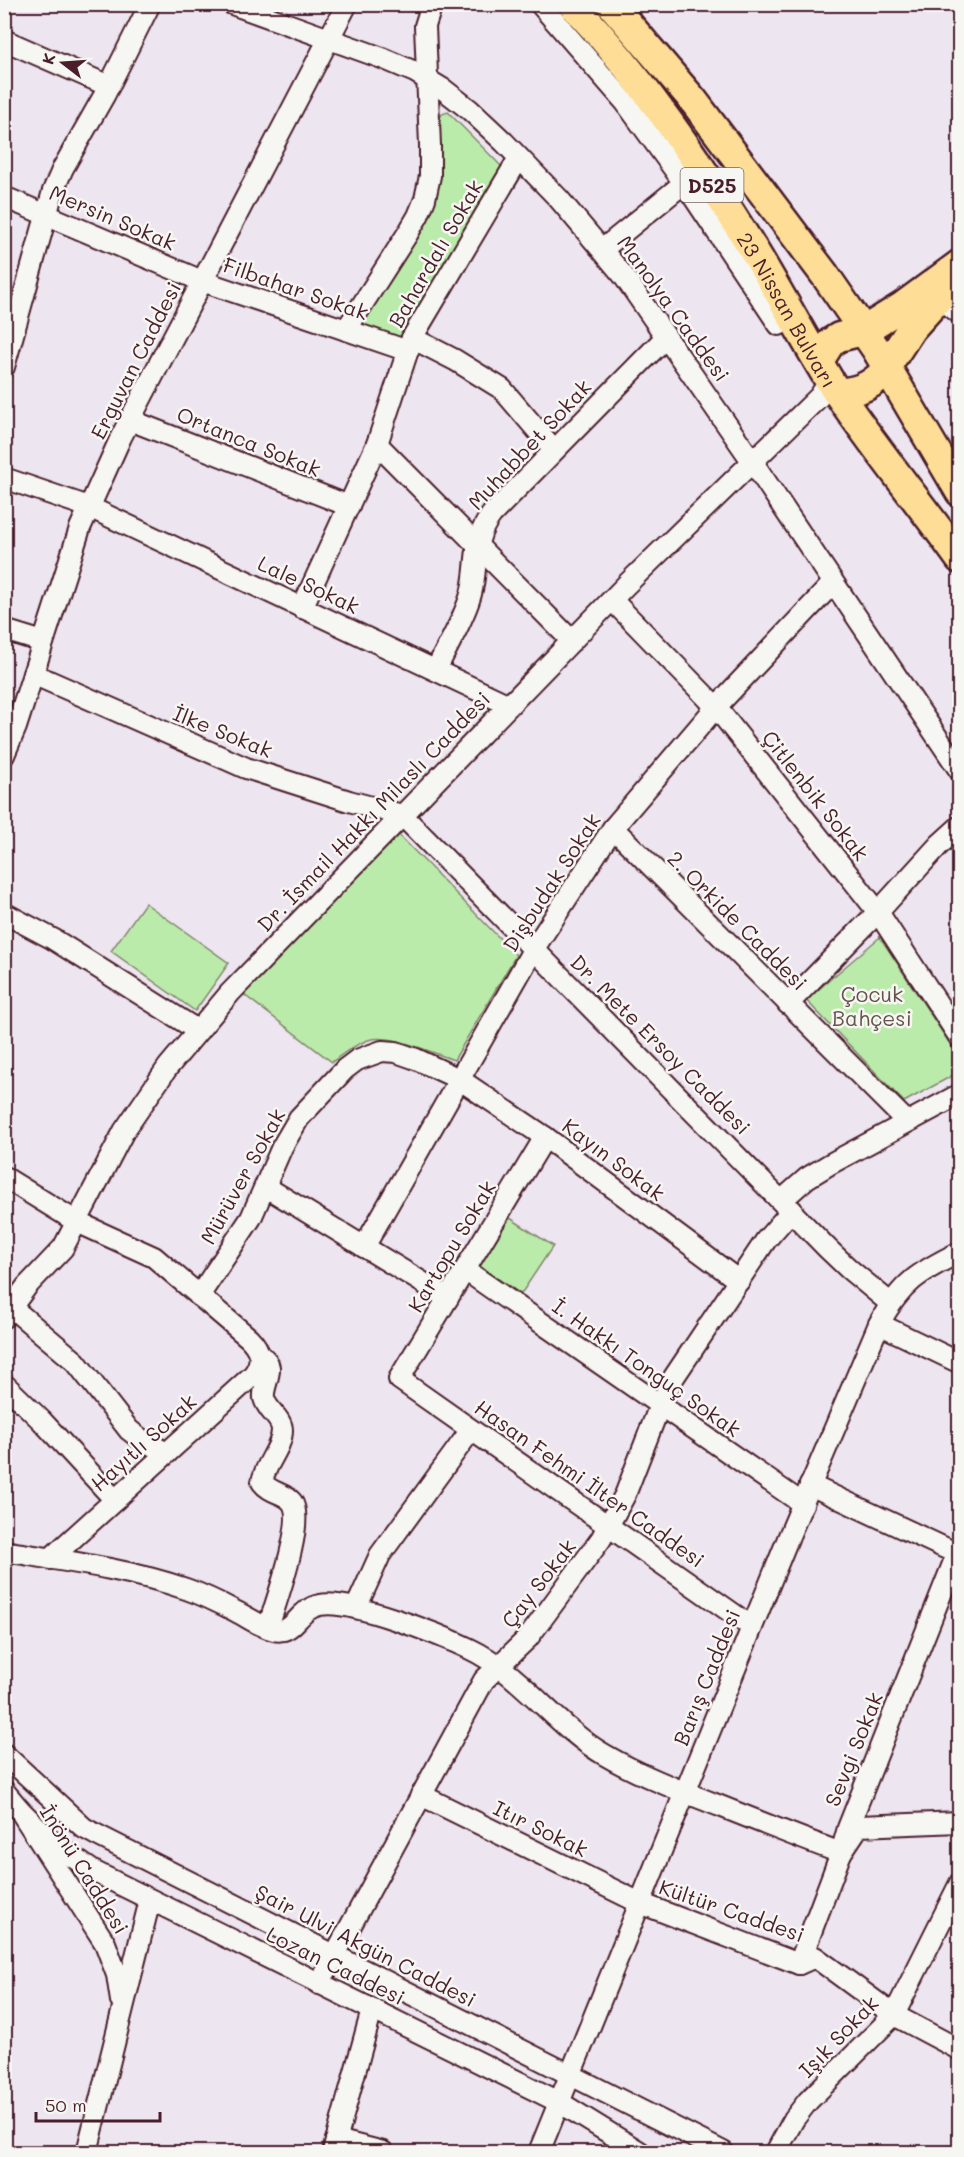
<svg xmlns="http://www.w3.org/2000/svg" width="964" height="2157" viewBox="0 0 964 2157" font-family="Mali,sans-serif">
  <style>
    .green { fill: #bbebab; stroke: #82856b; stroke-width: 1.5 }
    .lines { fill: none; stroke-linecap: round; stroke-linejoin: round }
    .minor-casing { stroke: #4a1f2b; stroke-width: 24 }
    .highway-casing { stroke: #4a1f2b; stroke-width: 33 }
    .minor { stroke: #f6f6f2; stroke-width: 20 }
    .highway { stroke: #fedd96; stroke-width: 28 }
    .labels { text-anchor: middle; dominant-baseline: central; stroke-width: 5; stroke-linejoin: round; paint-order: stroke }
    .shield { fill: #f6f6f2; stroke: #7e6067; stroke-width: 1.5 }
    .shield-label { font-size: 20px; font-weight: bold; fill: #4a1f2b }
    .street-label { font-size: 21px; fill: #4a1f2b; stroke: #f6f6f2 }
    .park-label { font-size: 21px; fill: #66524b; stroke: #f6f6f2 }
  </style>
  <rect width="100%" height="100%" fill="#ede5f0"/>
  <filter id="ink" filterUnits="userSpaceOnUse"><feTurbulence type="fractalNoise" baseFrequency=".0167" numOctaves="2"/><feDisplacementMap in="SourceGraphic" scale="12" xChannelSelector="R" yChannelSelector="G"/><feConvolveMatrix kernelMatrix="1 2 1 2 8 2 1 2 1" color-interpolation-filters="sRGB"/></filter>
  <g filter="url(#ink)">
    <g class="green">
      <polygon points="448,112 504,169 403,335 393,340 362,325 422,227 439,166 439,120 442,114"/>
      <path d="M399,835L516,955L454,1060C432,1053 391,1033 368,1040C354,1045 344,1053 332,1062L243,994Z"/>
      <polygon points="145,903 229,963 195,1011 111,951"/>
      <polygon points="880,937 959,1058 959,1072 904,1102 806,1000"/>
      <polygon points="510,1218 553,1246 521,1294 478,1265"/>
    </g>
    <g class="lines">
      <g class="minor-casing">
        <g id="minor">
          <polyline points="232,4 382,58 415,72 443,89 470,110 504,142 559,199 623,275 752,461 960,771"/>
          <polyline points="540,4 626,103 687,187 779,325"/>
          <polyline points="4,40 109,86"/>
          <polyline points="4,197 202,281 408,351"/>
          <polyline points="603,249 684,183"/>
          <polyline points="939,297 960,314"/>
          <polyline points="346,330 408,233 418,216 425,199 430,176 430,145 425,26 432,4"/>
          <polyline points="412,338 455,360 502,389 554,450"/>
          <polyline points="4,367 53,191 63,168 105,94 150,4"/>
          <polyline points="130,420 349,506"/>
          <polyline points="377,444 572,641"/>
          <polyline points="4,478 89,507 509,705"/>
          <polyline points="612,600 716,707 878,912 960,1038"/>
          <polyline points="302,608 377,444 412,338 519,158"/>
          <polyline points="4,630 43,642"/>
          <path d="M436,670C447,646 464,620 471,594C479,563 471,541 492,514L666,337"/>
          <polyline points="33,674 246,768 349,801 402,815 828,1249 849,1269 890,1303"/>
          <polyline points="4,755 16,727 80,528 121,437 347,4"/>
          <polyline points="613,828 906,1121"/>
          <polyline points="4,913 53,939 197,1030"/>
          <polyline points="788,1004 878,912 939,845 960,826"/>
          <polyline points="545,1137 399,1379 752,1627"/>
          <path d="M4,1177L77,1222L154,1257L249,1338C260,1349 264,1361 253,1375L50,1559"/>
          <polyline points="266,1187 448,1298"/>
          <polyline points="782,1200 807,1178 830,1164 960,1094"/>
          <polyline points="364,1247 533,950 613,828 716,707 833,583"/>
          <polyline points="465,1270 803,1504"/>
          <polyline points="199,1296 251,1218 282,1147 299,1118 345,1069 357,1060 382,1051 396,1052 416,1059 459,1079 545,1137 739,1281"/>
          <polyline points="11,1307 76,1362 129,1430 142,1440 167,1453"/>
          <polyline points="4,1317 27,1286 63,1248 124,1131 168,1067 230,993 626,585 819,397 830,381"/>
          <polyline points="879,1324 960,1363"/>
          <path d="M260,1356C279,1365 262,1384 264,1398C267,1411 282,1418 282,1430C282,1449 265,1463 262,1482C271,1494 284,1492 292,1502C306,1521 275,1604 268,1628"/>
          <polyline points="4,1384 42,1421 115,1500"/>
          <polyline points="810,1485 960,1555"/>
          <path d="M4,1551C65,1561 128,1569 186,1589C204,1595 220,1603 237,1612C249,1618 261,1627 274,1630C295,1635 297,1609 320,1605C350,1599 441,1635 470,1649C521,1673 556,1727 605,1755C641,1776 681,1791 720,1806C760,1822 800,1838 841,1853L859,1826L960,1822"/>
          <polyline points="356,1608 380,1555 471,1430"/>
          <polyline points="4,1754 84,1828 95,1834 723,2152"/>
          <polyline points="4,1791 19,1809 105,1943 117,1975 121,2001"/>
          <polyline points="421,1795 640,1903 799,1964 815,1957 894,2015 960,2050"/>
          <polyline points="19,1809 54,1844 93,1871 559,2102 640,2152"/>
          <polyline points="799,1964 841,1853 848,1828 957,1554"/>
          <polyline points="319,1984 484,1680 528,1638 601,1539 625,1495 660,1405 674,1377 766,1240 792,1210"/>
          <polyline points="336,2140 383,2152"/>
          <polyline points="87,2152 150,1900"/>
          <polyline points="333,2152 372,2010"/>
          <path d="M539,2152L789,1536L879,1324C901,1283 919,1272 960,1252"/>
          <polyline points="776,2152 794,2119 808,2101 894,2015 960,1883"/>
        </g>
      </g>
      <g class="highway-casing">
        <g id="highway">
          <path id="s1" d="M572,4C642,78 699,162 753,249C780,293 804,339 831,383C871,444 918,500 960,559"/>
          <polyline points="611,4 693,100 825,275 876,349 960,492"/>
          <polyline points="819,361 831,342 839,337 863,331 903,306 960,264"/>
          <path d="M838,393C856,391 868,388 881,375L911,329L947,289"/>
        </g>
      </g>
      <use href="#minor" class="minor"/>
      <use href="#highway" class="highway"/>
    </g>
  </g>
  <g class="labels">
    <rect class="shield" x="680.5" y="168" width="63" height="34" rx="4.5"/>
    <g class="shield-label">
      <text x="712" y="185">D525</text>
    </g>
    <g class="street-label">
      <text transform="translate(113 217) rotate(23)">Mersin Sokak</text>
      <text transform="translate(435 253) rotate(-60)">Bahardalı Sokak</text>
      <text transform="translate(296 288) rotate(19)">Filbahar Sokak</text>
      <text transform="translate(674 308) rotate(54)">Manolya Caddesi</text>
      <text stroke="none"><textPath href="#s1" startOffset="375">23 Nissan Bulvarı</textPath></text>
      <text transform="translate(135 360) rotate(-63)">Erguvan Caddesi</text>
      <text transform="translate(249 441) rotate(22)">Ortanca Sokak</text>
      <text transform="translate(529 444) rotate(-47)">Muhabbet Sokak</text>
      <text transform="translate(309 584) rotate(25)">Lale Sokak</text>
      <text transform="translate(223 731) rotate(22)">İlke Sokak</text>
      <text transform="translate(816 795) rotate(52)">Çitlenbik Sokak</text>
      <text transform="translate(373 811) rotate(-46)">Dr. İsmail Hakkı Milaslı Caddesi</text>
      <text transform="translate(551 882) rotate(-57)">Dişbudak Sokak</text>
      <text transform="translate(738 920) rotate(45)">2. Orkide Caddesi</text>
      <text transform="translate(661 1044) rotate(45)">Dr. Mete Ersoy Caddesi</text>
      <text transform="translate(614 1159) rotate(37)">Kayın Sokak</text>
      <text transform="translate(242 1176) rotate(-61)">Mürüver Sokak</text>
      <text transform="translate(451 1246) rotate(-59)">Kartopu Sokak</text>
      <text transform="translate(647 1367) rotate(35)">İ. Hakkı Tonguç Sokak</text>
      <text transform="translate(143 1442) rotate(-42)">Hayıtlı Sokak</text>
      <text transform="translate(590 1483) rotate(35)">Hasan Fehmi İlter Caddesi</text>
      <text transform="translate(538 1583) rotate(-52)">Çay Sokak</text>
      <text transform="translate(706 1677) rotate(-68)">Barış Caddesi</text>
      <text transform="translate(853 1749) rotate(-68)">Sevgi Sokak</text>
      <text transform="translate(541 1828) rotate(26)">Itır Sokak</text>
      <text transform="translate(85 1869) rotate(58)">İnönü Caddesi</text>
      <text transform="translate(732 1910) rotate(19)">Kültür Caddesi</text>
      <text transform="translate(366 1945) rotate(27)">Şair Ulvi Akgün Caddesi</text>
      <text transform="translate(336 1965) rotate(26)">Lozan Caddesi</text>
      <text transform="translate(838 2036) rotate(-46)">Işık Sokak</text>
    </g>
    <g class="park-label">
      <text x="872" y="993">Çocuk<tspan x="872" dy="24">Bahçesi</tspan></text>
    </g>
  </g>
  <rect width="964" height="2157" fill="none" stroke="#f6f6f2" stroke-width="24"/>
  <rect x="12" y="12" width="940" height="2133" fill="none" stroke="#4a1f2b" stroke-width="2" filter="url(#ink)"/>
  <g transform="translate(63 63) rotate(287)" stroke="#f6f6f2" stroke-width="4.5" paint-order="stroke">
  <path d="M0-4.5L10 22L0 15L-10 22Z" fill="#4a1f2b"/>
  <text y="-9" font-size="16" font-weight="bold" text-anchor="middle" fill="#4a1f2b">K</text>
  </g>
  <path d="M36 2112v9h124v-9" fill="none" stroke="#4a1f2b" stroke-width="3"/>
  <text x="45" y="2112" font-size="18" fill="#4a1f2b" stroke="#f6f6f2" stroke-width="4.5" paint-order="stroke">50 m</text>
</svg>
